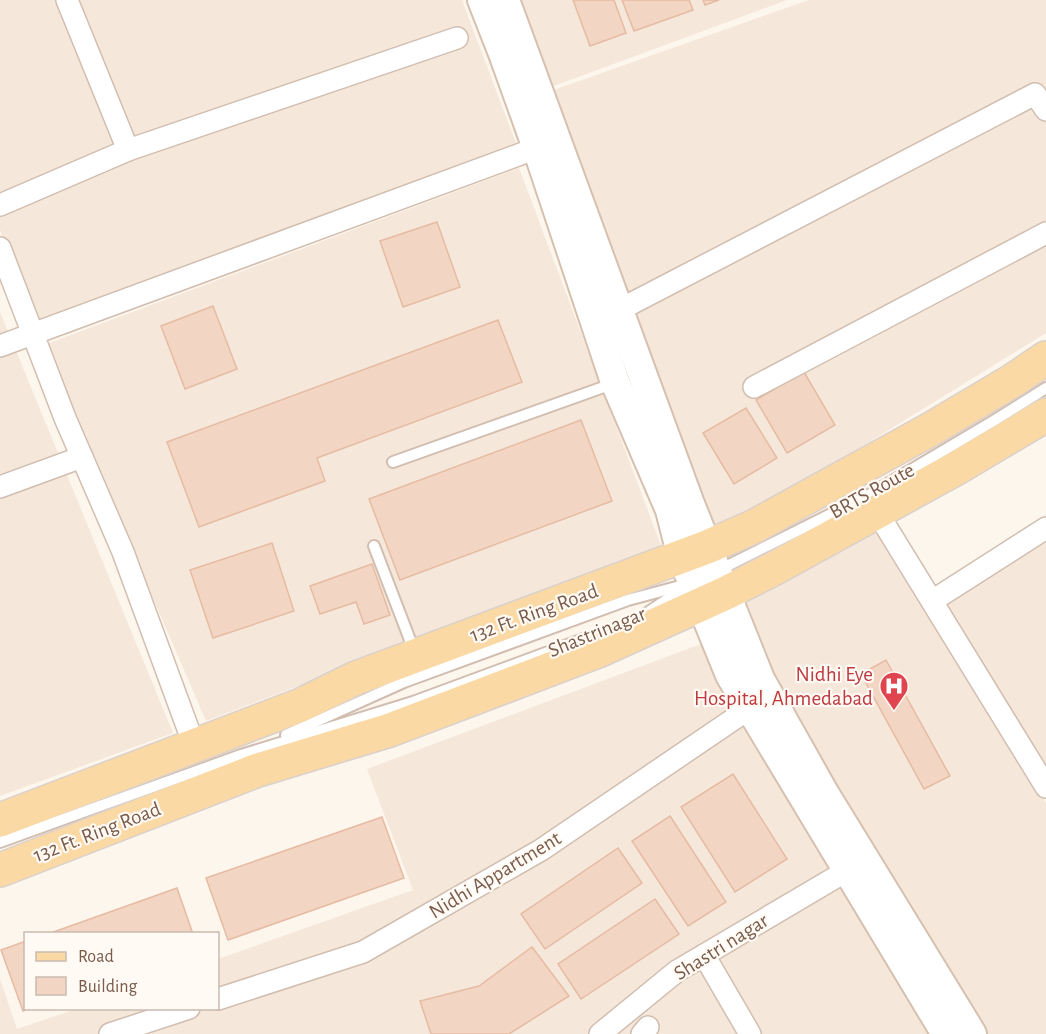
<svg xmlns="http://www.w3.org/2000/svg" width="1046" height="1034" viewBox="0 0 1046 1034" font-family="'Alegreya Sans',sans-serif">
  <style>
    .residential { fill: #f5e8da }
    .building { fill: #f3d5c3; stroke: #e6bba3; stroke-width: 1.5 }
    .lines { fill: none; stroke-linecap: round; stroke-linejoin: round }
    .service-casing { stroke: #d1beb0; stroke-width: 14 }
    .minor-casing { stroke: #d1beb0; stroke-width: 24 }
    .secondary-casing { stroke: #d6c0b0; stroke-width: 32 }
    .primary-casing { stroke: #dad1cd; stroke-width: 36 }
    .service { stroke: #fff; stroke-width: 10 }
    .minor { stroke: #fff; stroke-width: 21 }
    .secondary { stroke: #fff; stroke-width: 28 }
    .primary { stroke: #fbd9a5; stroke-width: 33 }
    .labels { text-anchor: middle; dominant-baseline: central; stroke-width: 4.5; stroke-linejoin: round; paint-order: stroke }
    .street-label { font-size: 21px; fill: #7a5c4d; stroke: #fffaf3 }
    .health-label { font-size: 21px; fill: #be3a42; stroke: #fffaf3; text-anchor: end }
  </style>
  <rect width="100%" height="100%" fill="#fdf6ec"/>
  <g class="residential">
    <polygon points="0,0 462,0 517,146 38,326 0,230"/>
    <polygon points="520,0 787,0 551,87"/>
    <polygon points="809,0 1046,0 1046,333 714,538 548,92"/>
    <polygon points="519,168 662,548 206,721 44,345"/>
    <polygon points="0,312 173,733 0,796"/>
    <polygon points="874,527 1046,803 1046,1034 978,1034 764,674 733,595"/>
    <polygon points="1046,531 1046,782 934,601"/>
    <polygon points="709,641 933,1034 0,1034 0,979 17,1029 76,1009 218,1008 218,959 413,890 367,769"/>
  </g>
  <g class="building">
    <polygon points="573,0 614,0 626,33 590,46"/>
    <polygon points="622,0 689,0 693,10 634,31"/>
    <polygon points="703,0 719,0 705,5"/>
    <polygon points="437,222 460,287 403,307 380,241"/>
    <polygon points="213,306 237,369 185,389 161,326"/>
    <polygon points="498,320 522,382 317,458 325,481 199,527 167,442"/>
    <polygon points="804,372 835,425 787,453 756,400"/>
    <polygon points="746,408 777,458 734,484 703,433"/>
    <polygon points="581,420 612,501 400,580 369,499"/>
    <polygon points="272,543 294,611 213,638 190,570"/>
    <polygon points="372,564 390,615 364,624 356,602 320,614 310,586"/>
    <polygon points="886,660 950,776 924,789 861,674"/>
    <polygon points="733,774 787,859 735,892 681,807"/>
    <polygon points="670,816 726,902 688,926 632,841"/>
    <polygon points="382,817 404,878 228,940 206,878"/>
    <polygon points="618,848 642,883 545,949 521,914"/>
    <polygon points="177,888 193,934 48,934"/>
    <polygon points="655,899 679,934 581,999 558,964"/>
    <polygon points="26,941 26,1008 30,1008 23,1011 1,950"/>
    <polygon points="532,947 569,996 509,1034 431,1034 420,1001 479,986"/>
  </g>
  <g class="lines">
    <g class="service-casing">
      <g id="service">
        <polyline points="393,462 615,383"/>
        <polyline points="374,546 415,653"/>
        <polyline points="717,571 867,496 995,420 1046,388"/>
        <polyline points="647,613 692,583"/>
        <polyline points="286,735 404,682 628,600 684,585"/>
        <polyline points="0,842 241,755 413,702 586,638"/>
      </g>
    </g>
    <g class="minor-casing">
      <g id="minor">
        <polyline points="67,0 128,150"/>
        <polyline points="0,205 128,150 457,38"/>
        <polyline points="0,248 65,418 123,552 194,745"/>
        <polyline points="619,310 1035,94 1046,110"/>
        <polyline points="0,346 537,148"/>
        <polyline points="754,387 1046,233"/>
        <polyline points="0,487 82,457"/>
        <polyline points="877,512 1046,787"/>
        <polyline points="932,601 1046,528"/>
        <polyline points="704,955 750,1034"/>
        <polyline points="218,999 363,952 541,850 750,708"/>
        <polyline points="110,1034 189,1008"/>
        <polyline points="600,1034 677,971 848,870"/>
        <polyline points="642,1034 648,1027"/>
      </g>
    </g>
    <g class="secondary-casing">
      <g id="secondary">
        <polyline points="482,0 504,56 537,148 615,382 670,510 682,557 730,675 946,1034"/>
        <polyline points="505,0 690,504 760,679 823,791 972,1034"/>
      </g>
    </g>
    <g class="primary-casing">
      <g id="primary">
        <polyline points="0,820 301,705 356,678 707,547 753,527 931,429 1012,381 1046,358"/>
        <polyline points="0,870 258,770 390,730 598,651 726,593 775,568 955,469 1046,415"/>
      </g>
    </g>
    <use href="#service" class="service"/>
    <use href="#minor" class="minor"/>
    <use href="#secondary" class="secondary"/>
    <use href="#primary" class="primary"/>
  </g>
  <defs>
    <g id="hospital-pin" transform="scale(1.5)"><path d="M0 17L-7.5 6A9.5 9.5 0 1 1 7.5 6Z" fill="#e0444e" stroke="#fffaf3"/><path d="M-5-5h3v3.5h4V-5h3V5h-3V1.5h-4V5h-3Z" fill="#fff"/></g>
  </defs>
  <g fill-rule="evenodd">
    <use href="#hospital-pin" x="894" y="686"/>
  </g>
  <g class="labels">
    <g class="street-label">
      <text transform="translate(872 491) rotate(-29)">BRTS Route</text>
      <text transform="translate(534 613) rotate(-20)">132 Ft. Ring Road</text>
      <text transform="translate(597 632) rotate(-22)">Shastrinagar</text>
      <text transform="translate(97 832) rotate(-21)">132 Ft. Ring Road</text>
      <text transform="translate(495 875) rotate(-31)">Nidhi Appartment</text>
      <text transform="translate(721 947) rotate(-32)">Shastri nagar</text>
    </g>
    <g class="health-label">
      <text x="873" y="674">Nidhi Eye<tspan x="873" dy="24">Hospital, Ahmedabad</tspan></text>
    </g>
  </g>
  <rect x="24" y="932" width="195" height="78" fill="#fffaf3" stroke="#cabbb1" stroke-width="1.5"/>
  <rect x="36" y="952" width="30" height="9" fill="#fbd9a5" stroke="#cabbb1" stroke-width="1.5"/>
  <text x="78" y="962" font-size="18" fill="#7a5c4d">Road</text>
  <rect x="36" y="977" width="30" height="18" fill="#f3d5c3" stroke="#cabbb1" stroke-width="1.5"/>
  <text x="78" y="992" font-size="18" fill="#7a5c4d">Building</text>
</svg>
